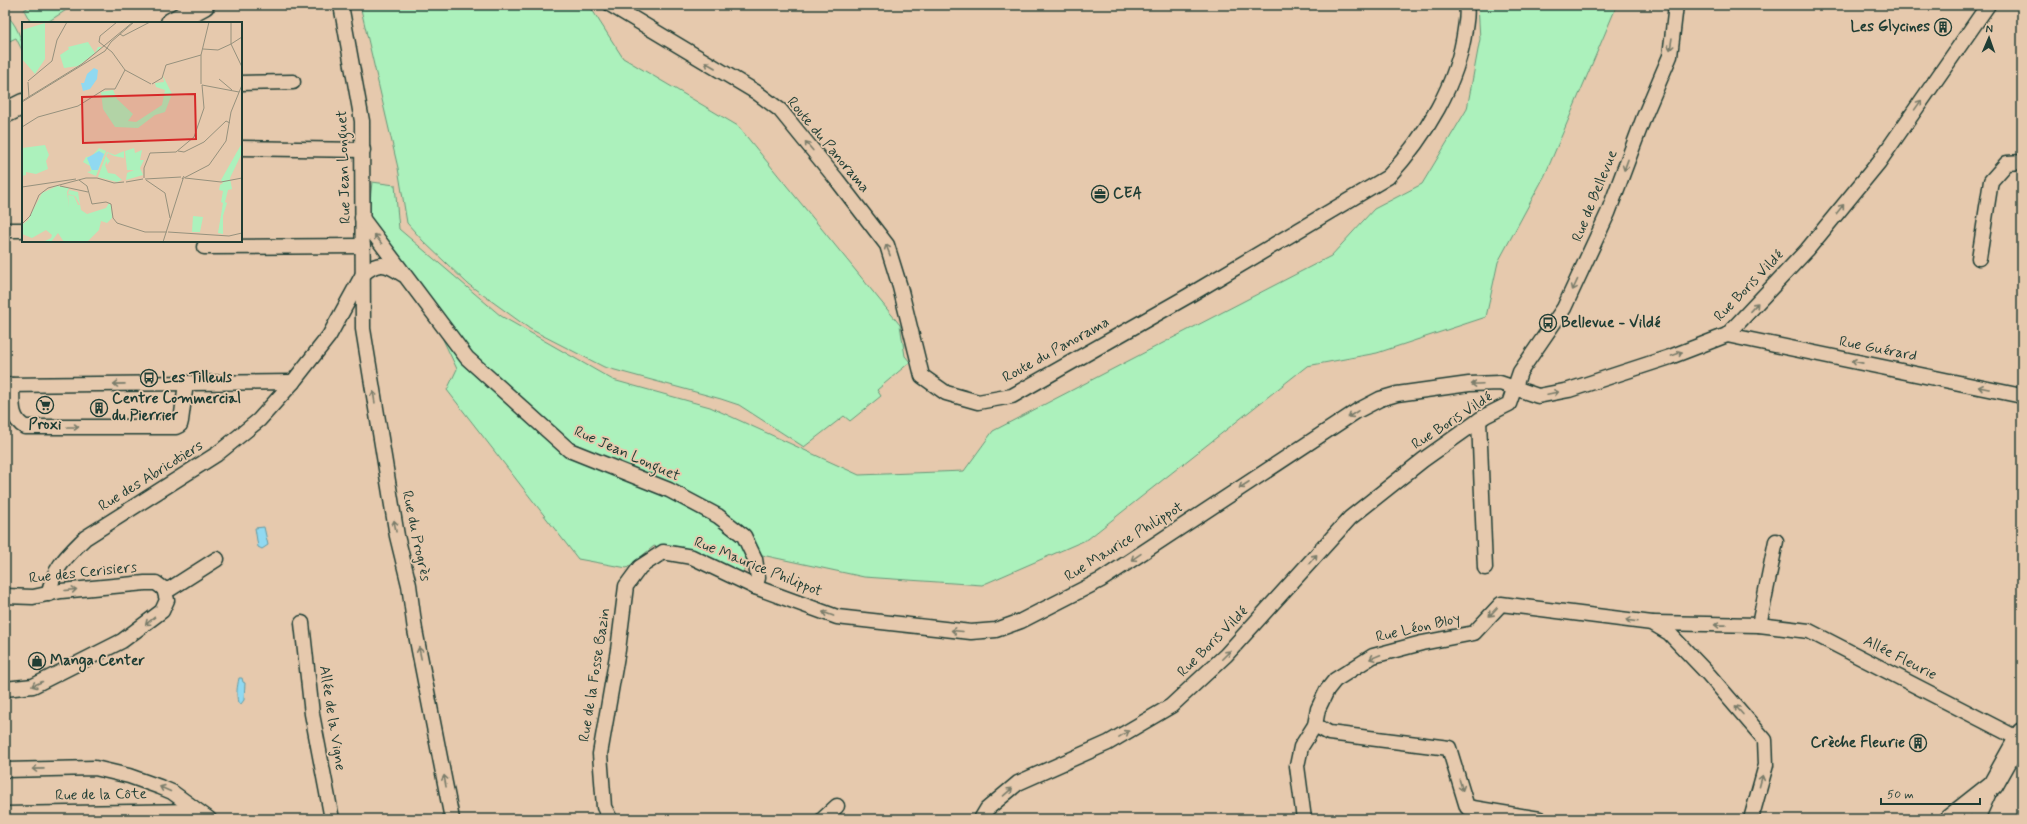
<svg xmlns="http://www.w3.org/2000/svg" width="2027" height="824" viewBox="0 0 2027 824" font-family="Mynerve,sans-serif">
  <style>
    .green { fill: #acf1bc; stroke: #669778 }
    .water { fill: #90d9f1; stroke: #639ba5 }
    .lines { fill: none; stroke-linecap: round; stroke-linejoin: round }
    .street-casing { stroke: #1f3d34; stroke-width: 17 }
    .secondary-casing { stroke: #1f3d34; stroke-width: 23 }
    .street { stroke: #e6c9ad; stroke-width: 14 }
    .secondary { stroke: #e6c9ad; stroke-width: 20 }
    .oneway { stroke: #797c6a }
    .labels { text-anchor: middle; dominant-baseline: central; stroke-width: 3.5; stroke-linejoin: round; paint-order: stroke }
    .poi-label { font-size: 15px; font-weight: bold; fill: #1f3d34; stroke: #e6c9ad; text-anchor: start }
    .street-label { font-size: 15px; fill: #1f3d34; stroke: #e6c9ad }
    .inset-road { fill: none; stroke: #96917d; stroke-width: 1 }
    .view { fill: #d62828; fill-opacity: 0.15; stroke: #d62828; stroke-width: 2 }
    .inset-edge { fill: none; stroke: #1f3d34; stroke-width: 2 }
  </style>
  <rect width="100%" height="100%" fill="#e6c9ad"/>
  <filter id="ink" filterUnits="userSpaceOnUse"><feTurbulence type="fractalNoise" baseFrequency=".025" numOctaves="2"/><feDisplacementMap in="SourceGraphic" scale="8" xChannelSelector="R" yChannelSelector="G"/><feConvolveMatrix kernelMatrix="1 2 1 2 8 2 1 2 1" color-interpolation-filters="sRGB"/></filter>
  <g filter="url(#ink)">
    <g class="green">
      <polygon points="32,5 74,5 46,23 31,23 24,10"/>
      <polygon points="360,5 589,5 623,58 738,126 900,325 905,356 910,362 877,390 881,396 850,421 844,416 804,447 739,405 721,399 604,367 530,329 468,284 423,241 407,223 398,168"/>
      <polygon points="1478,5 1617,5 1545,175 1498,262 1486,317 1377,353 1307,366 1088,539 982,585 864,577 762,555 741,573 654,546 627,568 578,559 447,390 457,369 419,289 368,220 372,182 395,185 399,229 501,316 613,380 710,407 859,475 964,471 993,431 1331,256 1374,209 1422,184 1467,109 1480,39"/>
      <path d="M5,15C15,20 23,41 23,52L16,38L5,43Z"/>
    </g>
    <g class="water">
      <polygon points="264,527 268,545 262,549 258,547 255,528"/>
      <path d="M239,678H242L243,682L245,683L244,700L241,704L238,703C236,693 237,688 239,678Z"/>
    </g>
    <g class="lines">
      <g class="street-casing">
        <g id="street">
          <polyline points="341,5 362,121 363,329 397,536 409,585 415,630 452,819"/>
          <path d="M611,5L756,92L780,110L837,180L887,245L900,287L922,376L946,393L978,402L1012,396L1188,296L1388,177C1425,137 1458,84 1465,29C1466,21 1468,13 1466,5"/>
          <polyline points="241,83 293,82"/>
          <polyline points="241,148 363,150"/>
          <polyline points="362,218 467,358 569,450 669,490 718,516 744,536 755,559 758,578 755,587"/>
          <polyline points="5,230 23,230"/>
          <polyline points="204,247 363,246"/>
          <polyline points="1979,258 1991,181 2007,163 2022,162"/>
          <polyline points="1727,335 2022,396"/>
          <polyline points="5,385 293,382"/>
          <path d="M12,385C13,401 9,418 25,427H176L180,425L181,421L186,383"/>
          <polyline points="1479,420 1485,568"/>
          <path d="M49,594C52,569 68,555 85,538L217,454L259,420L293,382L329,336L363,274C378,261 386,263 402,274"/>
          <polyline points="5,596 33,597 61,591 145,583 156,583 164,589 170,589 217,559"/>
          <polyline points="302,623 312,714 332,819"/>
          <polyline points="1654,623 1759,625 1809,631 2019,739"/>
          <polyline points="1759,625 1776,541"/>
          <polyline points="5,689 33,686 122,641 162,611 167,600 164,589"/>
          <polyline points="1315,725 1329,733 1449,748 1467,807 1540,819"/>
          <polyline points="5,770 95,768 129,776 160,787 172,792 209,819"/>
          <polyline points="5,814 197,811"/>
          <polyline points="610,819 604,807 600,754 618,650 626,586 640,567 663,552 692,557 755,587 837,617 971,632 996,630 1021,621 1101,580 1357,411 1380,399 1397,394 1469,384 1500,383 1538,396 1569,390 1670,357 1727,335 1807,250 1879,162 1988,5"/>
          <polyline points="823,819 837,806"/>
          <polyline points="981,819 987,809 1018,783 1108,743 1171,706 1226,655 1350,518 1423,460 1485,416 1509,404 1520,372 1564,308 1608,213 1644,117 1670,56 1676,5"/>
          <polyline points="1304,819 1297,766 1301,747 1315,725 1318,709 1327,690 1335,680 1373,656 1422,643 1474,633 1501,604 1652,623 1669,633 1709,675 1765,740 1766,765 1751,819"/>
          <polyline points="1977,819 1991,788"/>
        </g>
      </g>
      <g class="secondary-casing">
        <g id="secondary">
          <polyline points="171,23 204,5"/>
          <polyline points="5,113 23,104"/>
          <polyline points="1950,819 1993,785 2022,733"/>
        </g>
      </g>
      <use href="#street" class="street"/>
      <use href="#secondary" class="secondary"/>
    </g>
    <defs><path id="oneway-shaft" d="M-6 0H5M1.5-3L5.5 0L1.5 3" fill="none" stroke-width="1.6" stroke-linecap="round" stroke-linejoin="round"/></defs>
    <g class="oneway">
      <use href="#oneway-shaft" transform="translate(1671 44) rotate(99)"/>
      <use href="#oneway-shaft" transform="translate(710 65) rotate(-150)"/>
      <use href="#oneway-shaft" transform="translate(1918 105) rotate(-55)"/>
      <use href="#oneway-shaft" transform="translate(809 146) rotate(-130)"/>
      <use href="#oneway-shaft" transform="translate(1626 165) rotate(110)"/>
      <use href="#oneway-shaft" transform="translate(1840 209) rotate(-51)"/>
      <use href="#oneway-shaft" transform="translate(378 239) rotate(-127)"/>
      <use href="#oneway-shaft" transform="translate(888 250) rotate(-111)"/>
      <use href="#oneway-shaft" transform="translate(1575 285) rotate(115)"/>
      <use href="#oneway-shaft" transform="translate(1754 307) rotate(-47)"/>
      <use href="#oneway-shaft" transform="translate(1677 354) rotate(-20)"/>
      <use href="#oneway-shaft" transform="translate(1857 362) rotate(-169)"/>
      <use href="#oneway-shaft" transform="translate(119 384) rotate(179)"/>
      <use href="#oneway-shaft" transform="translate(1477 384) rotate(177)"/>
      <use href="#oneway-shaft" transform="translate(1984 388) rotate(-168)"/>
      <use href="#oneway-shaft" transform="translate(1553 393) rotate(-12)"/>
      <use href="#oneway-shaft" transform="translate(374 397) rotate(-99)"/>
      <use href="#oneway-shaft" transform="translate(1353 414) rotate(147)"/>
      <use href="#oneway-shaft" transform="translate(73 427)"/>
      <use href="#oneway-shaft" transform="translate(1244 485) rotate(147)"/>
      <use href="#oneway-shaft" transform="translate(395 526) rotate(-100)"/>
      <use href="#oneway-shaft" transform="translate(1136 557) rotate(146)"/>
      <use href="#oneway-shaft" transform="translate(1313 559) rotate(-49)"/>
      <use href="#oneway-shaft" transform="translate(71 590) rotate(-5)"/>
      <use href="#oneway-shaft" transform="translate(1493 612) rotate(133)"/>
      <use href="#oneway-shaft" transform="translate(828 614) rotate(-160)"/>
      <use href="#oneway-shaft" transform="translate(150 621) rotate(141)"/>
      <use href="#oneway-shaft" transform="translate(1632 621) rotate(-173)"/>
      <use href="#oneway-shaft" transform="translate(1720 625) rotate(-179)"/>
      <use href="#oneway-shaft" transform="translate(957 631) rotate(-175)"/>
      <use href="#oneway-shaft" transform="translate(420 653) rotate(-102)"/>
      <use href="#oneway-shaft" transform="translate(1226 655) rotate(-45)"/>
      <use href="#oneway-shaft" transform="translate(1375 657) rotate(158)"/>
      <use href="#oneway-shaft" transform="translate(37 684) rotate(156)"/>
      <use href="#oneway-shaft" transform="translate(1739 710) rotate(-131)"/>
      <use href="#oneway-shaft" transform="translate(1124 734) rotate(-31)"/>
      <use href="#oneway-shaft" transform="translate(38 769) rotate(179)"/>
      <use href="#oneway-shaft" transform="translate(445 781) rotate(-100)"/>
      <use href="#oneway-shaft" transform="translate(1761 781) rotate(-75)"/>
      <use href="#oneway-shaft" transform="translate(1461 785) rotate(73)"/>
      <use href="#oneway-shaft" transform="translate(165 789) rotate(-156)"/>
      <use href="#oneway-shaft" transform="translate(1008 792) rotate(-41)"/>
    </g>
  </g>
  <defs>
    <g id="building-ring" transform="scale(0.9)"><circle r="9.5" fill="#e6c9ad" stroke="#1f3d34" stroke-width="1.5"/><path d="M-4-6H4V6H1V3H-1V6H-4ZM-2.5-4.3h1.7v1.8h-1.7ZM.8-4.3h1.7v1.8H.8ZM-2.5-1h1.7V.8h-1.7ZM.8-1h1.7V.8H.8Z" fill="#1f3d34"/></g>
    <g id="office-ring" transform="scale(0.9)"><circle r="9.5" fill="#e6c9ad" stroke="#1f3d34" stroke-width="1.5"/><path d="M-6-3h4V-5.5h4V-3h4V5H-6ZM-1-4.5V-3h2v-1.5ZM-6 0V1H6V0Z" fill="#1f3d34"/></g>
    <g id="bus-ring" transform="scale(0.9)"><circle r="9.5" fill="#e6c9ad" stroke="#1f3d34" stroke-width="1.5"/><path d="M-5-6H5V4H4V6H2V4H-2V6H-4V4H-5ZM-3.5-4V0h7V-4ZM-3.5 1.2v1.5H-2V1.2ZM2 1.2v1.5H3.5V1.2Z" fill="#1f3d34"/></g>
    <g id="supermarket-ring" transform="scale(0.9)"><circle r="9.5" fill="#e6c9ad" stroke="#1f3d34" stroke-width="1.5"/><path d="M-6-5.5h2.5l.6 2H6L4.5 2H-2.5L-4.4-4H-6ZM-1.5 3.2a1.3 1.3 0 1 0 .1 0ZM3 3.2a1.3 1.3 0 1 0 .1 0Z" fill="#1f3d34"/></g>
    <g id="shop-ring" transform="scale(0.9)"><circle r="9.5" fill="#e6c9ad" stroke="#1f3d34" stroke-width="1.5"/><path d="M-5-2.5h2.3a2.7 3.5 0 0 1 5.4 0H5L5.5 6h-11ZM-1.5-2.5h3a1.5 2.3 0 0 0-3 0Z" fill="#1f3d34"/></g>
  </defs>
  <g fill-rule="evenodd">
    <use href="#building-ring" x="1943" y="27"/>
    <use href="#office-ring" x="1100" y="194"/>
    <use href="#bus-ring" x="1548" y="323"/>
    <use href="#bus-ring" x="149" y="378"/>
    <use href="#supermarket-ring" x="45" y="405"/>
    <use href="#building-ring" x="99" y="408"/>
    <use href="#shop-ring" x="37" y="661"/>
    <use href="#building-ring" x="1918" y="743"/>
  </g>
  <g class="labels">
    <g class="poi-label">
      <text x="1930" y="27" text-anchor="end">Les Glycines</text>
      <text x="1113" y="194">CEA</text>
      <text x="1561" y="323">Bellevue - Vildé</text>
      <text x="162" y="378">Les Tilleuls</text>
      <text x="112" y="399">Centre Commercial<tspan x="112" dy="17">du Pierrier</tspan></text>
      <text x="45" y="425" text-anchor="middle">Proxi</text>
      <text x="50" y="661">Manga Center</text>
      <text x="1905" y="743" text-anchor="end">Crèche Fleurie</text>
    </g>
    <g class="street-label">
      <text transform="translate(828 145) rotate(50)">Route du Panorama</text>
      <text transform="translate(344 167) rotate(-92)">Rue Jean Longuet</text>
      <text transform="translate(1595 196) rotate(-68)">Rue de Bellevue</text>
      <text transform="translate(1749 286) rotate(-46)">Rue Boris Vildé</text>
      <text transform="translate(1878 349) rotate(11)">Rue Guérard</text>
      <text transform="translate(1056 350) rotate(-29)">Route du Panorama</text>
      <text transform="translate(1452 421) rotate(-33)">Rue Boris Vildé</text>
      <text transform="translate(627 454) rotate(24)">Rue Jean Longuet</text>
      <text transform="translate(151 476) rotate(-32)">Rue des Abricotiers</text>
      <text transform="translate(416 536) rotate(78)">Rue du Progrès</text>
      <text transform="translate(1124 542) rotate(-32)">Rue Maurice Philippot</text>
      <text transform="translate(758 567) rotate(22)">Rue Maurice Philippot</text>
      <text transform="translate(83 573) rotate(-6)">Rue des Cerisiers</text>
      <text transform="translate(1418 628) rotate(-13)">Rue Léon Bloy</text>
      <text transform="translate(1213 642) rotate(-45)">Rue Boris Vildé</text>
      <text transform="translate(1900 658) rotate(27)">Allée Fleurie</text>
      <text transform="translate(595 675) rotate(-81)">Rue de la Fosse Bazin</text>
      <text transform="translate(332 718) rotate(81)">Allée de la Vigne</text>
      <text transform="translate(101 795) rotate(-1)">Rue de la Côte</text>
    </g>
  </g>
  <g transform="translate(22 22)">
    <rect width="220" height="220" fill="#e6c9ad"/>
    <path d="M23,1V37L13,52L0,37V8ZM66,20L73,31L76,25H80L72,32L56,44L42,46L38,33L47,27L46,25ZM141,54L150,72L143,90L133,93L116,106L93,105L81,87L79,70L91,68L95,77L111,92L106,99L114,100L140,83L143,68L134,65L133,61L142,60ZM220,121V131L208,156L210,167L206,168L203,180L205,181L201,194V212L196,211L201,181L199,180L201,169L197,168L198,163L201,161L199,158ZM23,123L27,133L24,139L26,147L14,152L4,150V153L0,154V126ZM77,126L84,129L74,154L65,150L69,149L68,144L61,140L64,135L70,134ZM112,126L113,131L120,128L118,138H122L118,146L121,153L104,158L105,151L112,148H105L103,129ZM102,129V136L92,134L86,131L84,134L88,139L85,143V139L83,143L86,151L93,152L100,158L95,160L76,155L85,130L93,133ZM35,164L47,166L45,170L47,185L46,173L52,174L56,183H58L53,174L46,172L47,168L56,170L59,188L65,192L84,186L87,181L89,183L90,196L85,201L79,199L77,208L65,220H42L36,211L29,220H21L29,216L30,213L24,208L10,216L0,212V203L6,198L20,171ZM171,194L181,195L178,210H170Z" fill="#acf1bc"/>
    <path d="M72,46L76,48L75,57L68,67L61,69L59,61H62L65,52ZM77,129L82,132L76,148H70L65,136Z" fill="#90d9f1"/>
    <path class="inset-road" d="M95,0L78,14L77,20L90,30L103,48L129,62M209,0V22L220,15M98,12L101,14L128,0M181,27L196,28L209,22L220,45M179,33V62M197,57L210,68M6,59L30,39L35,18L45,0M6,60L7,75M130,62L140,56L144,43L179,33L187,0M180,63L217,70M0,79L60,42L111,0M0,80L83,29L89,20L112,0M0,105L16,95L56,84L83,67H93L103,48M156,129L162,130L182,120L204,99L208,101M162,154L160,157L187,143L204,119L209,90L220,63M122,156V146L128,131L154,130L172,115L182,86L180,63M163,156L199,160L220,156M123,157L159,155M57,158L65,164L70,182L84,180L89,182L91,196L95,201L123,210H145M124,158L143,171L148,196M104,160L121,157M38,164L66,170M0,165L54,157M8,194L17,173L26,166L64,156H75L92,161L102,160M0,202L9,193M146,210L207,214L220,211M141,220L161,157"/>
    <path class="view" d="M173,72L174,117L61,121L60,75Z"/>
    <rect width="220" height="220" class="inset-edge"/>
  </g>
  <rect width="2027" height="824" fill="none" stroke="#e6c9ad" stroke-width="20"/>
  <rect x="10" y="10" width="2007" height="804" fill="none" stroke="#1f3d34" stroke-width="1.5" filter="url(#ink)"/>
  <g transform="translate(1989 38) rotate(2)" stroke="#e6c9ad" stroke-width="3" paint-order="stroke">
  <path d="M0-3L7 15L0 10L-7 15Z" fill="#1f3d34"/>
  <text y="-6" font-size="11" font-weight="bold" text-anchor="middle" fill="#1f3d34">N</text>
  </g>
  <path d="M1881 798v6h99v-6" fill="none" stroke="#1f3d34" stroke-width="2"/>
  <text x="1887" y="798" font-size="12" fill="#1f3d34" stroke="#e6c9ad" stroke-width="3" paint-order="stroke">50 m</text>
</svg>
